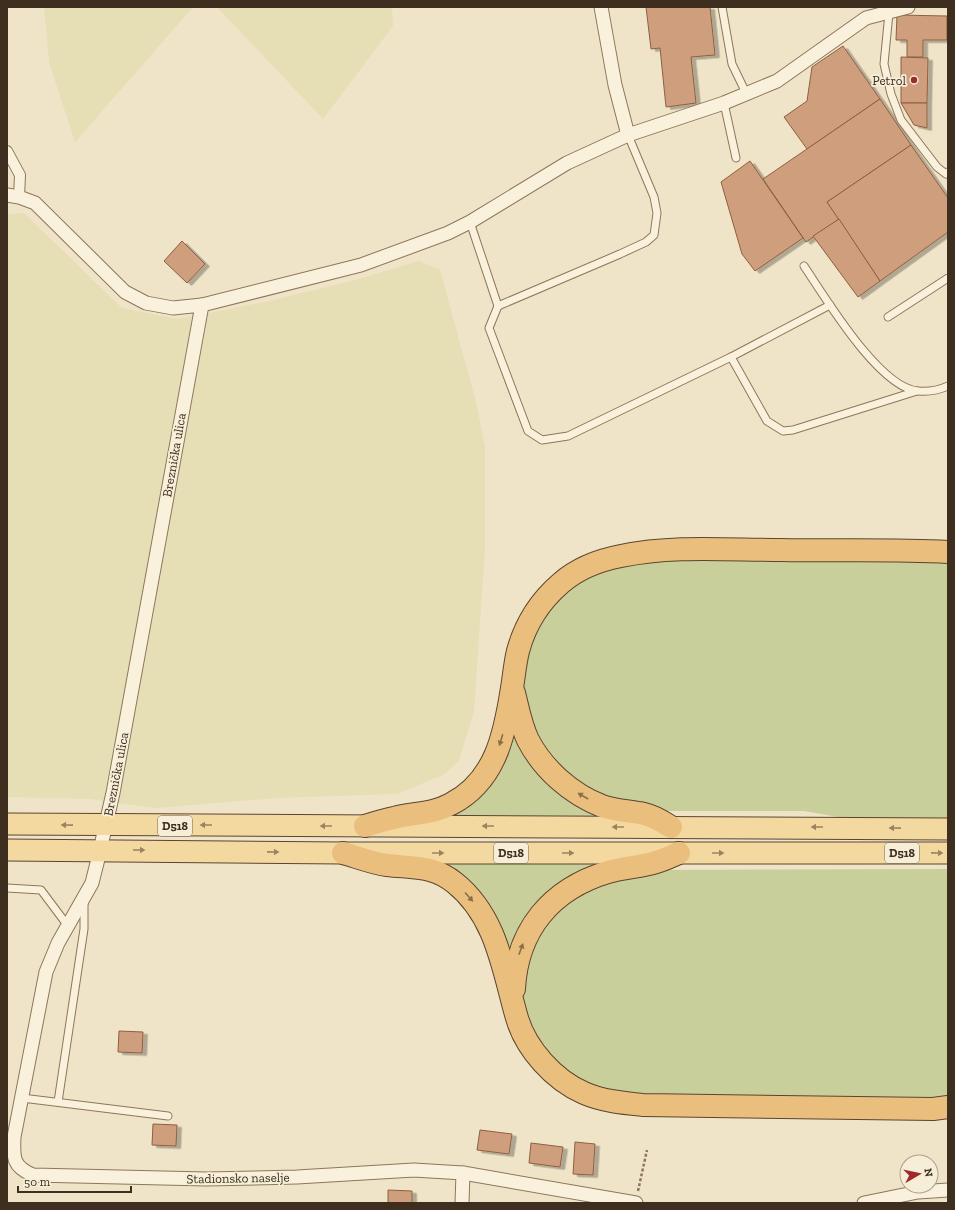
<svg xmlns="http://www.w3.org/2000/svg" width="955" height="1210" viewBox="0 0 955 1210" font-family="'Zilla Slab',serif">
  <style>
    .farmland { fill: #e6deb5 }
    .green { fill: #c9cf9b }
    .building { fill: #cf9f7d; stroke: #8d5f41; filter: url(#shadow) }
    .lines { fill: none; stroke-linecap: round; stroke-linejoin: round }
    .service-casing { stroke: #8d765c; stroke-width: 9 }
    .pedestrian-casing { stroke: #8d765c; stroke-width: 12 }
    .minor-casing { stroke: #8d765c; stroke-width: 15 }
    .primary-casing { stroke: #5b4430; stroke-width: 23 }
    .trunk-casing { stroke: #5b4430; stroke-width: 24 }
    .path { stroke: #8d765c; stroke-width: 2.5; stroke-dasharray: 3 2; stroke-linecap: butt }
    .service { stroke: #faf1dc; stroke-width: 7 }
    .pedestrian { stroke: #faf1dc; stroke-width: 10 }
    .minor { stroke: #faf1dc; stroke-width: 13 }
    .primary { stroke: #f3d9a0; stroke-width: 21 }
    .trunk { stroke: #eabe7c; stroke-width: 22 }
    .oneway { fill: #8b6f49 }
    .oneway2 { fill: #988460 }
    .poi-dot { fill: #9e2a2b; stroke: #f7eed8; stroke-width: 1.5 }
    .labels { text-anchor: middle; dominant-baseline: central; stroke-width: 3.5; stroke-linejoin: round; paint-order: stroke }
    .shield { fill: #f7eed8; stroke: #756857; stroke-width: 1 }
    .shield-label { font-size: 12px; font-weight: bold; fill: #3d2e20 }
    .poi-label { font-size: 13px; fill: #3d2e20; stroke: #f7eed8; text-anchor: end }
    .street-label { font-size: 13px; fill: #3d2e20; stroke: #f7eed8 }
  </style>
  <defs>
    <filter id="shadow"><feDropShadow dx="4.5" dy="2.5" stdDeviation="0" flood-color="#0004"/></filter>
  </defs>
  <rect width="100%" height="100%" fill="#f0e4c8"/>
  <g class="farmland">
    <polygon points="44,7 193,7 75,142 49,62"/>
    <polygon points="217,7 392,7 393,26 323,119"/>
    <polygon points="24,213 122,308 178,319 269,301 351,281 419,261 440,270 476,402 485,446 485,550 474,711 459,761 443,775 397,794 277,798 156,808 89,799 7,797 7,214"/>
  </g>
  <g class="green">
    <polygon points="653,559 948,559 948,820 849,819 804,811 655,811 631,808 566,778 526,722 520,659 550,601 593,571"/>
    <polygon points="511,725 604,820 445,818"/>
    <polygon points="441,861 605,862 510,960"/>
    <polygon points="948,869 948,1100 634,1098 598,1092 552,1067 520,1006 530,937 562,899 638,870"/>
  </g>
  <g class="building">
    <polygon points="646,7 710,7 715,55 691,57 696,103 666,107 660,48 651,49"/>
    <polygon points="897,15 947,16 947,40 923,40 923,57 907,57 907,40 896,40"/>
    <polygon points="843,46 880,99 807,149 784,117 807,101 812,67"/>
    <polygon points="901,57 928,58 927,103 901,103"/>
    <polygon points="880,99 911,145 827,202 839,219 806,242 763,179"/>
    <polygon points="901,103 927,103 927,128 914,125"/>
    <polygon points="911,145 948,198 948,232 880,281 827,202"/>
    <polygon points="750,161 803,238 755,271 742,254 721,182"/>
    <polygon points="839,219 880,281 858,297 813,236"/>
    <polygon points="182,241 205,264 187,283 164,261"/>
    <polygon points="119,1031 143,1032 142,1053 118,1052"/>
    <polygon points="153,1124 177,1125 176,1146 152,1145"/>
    <polygon points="480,1130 512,1134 509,1154 477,1150"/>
    <polygon points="575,1142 595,1144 593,1175 573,1174"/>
    <polygon points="531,1143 563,1147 560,1167 529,1163"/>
    <polygon points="388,1190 412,1191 412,1203 388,1203"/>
  </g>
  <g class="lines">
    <g class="service-casing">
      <g id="service">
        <polyline points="722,7 732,64 746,93"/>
        <polyline points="889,13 884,64 891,94 901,120 937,167 946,174 948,172"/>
        <polyline points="724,103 736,158"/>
        <polyline points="470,222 498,306 489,328 528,431 542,440 568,436 731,357 830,305"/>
        <path d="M804,266C825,297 879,388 918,391C928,392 939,390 948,386"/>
        <polyline points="498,306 620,254 646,242 654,235 657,213 654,197 628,135"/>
        <polyline points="888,317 948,278"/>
        <polyline points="731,357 767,421 783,431 793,430 917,391"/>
        <polyline points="7,888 41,890 68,926"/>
        <polyline points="22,1098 168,1116"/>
        <polyline points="58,1102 84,929 84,902"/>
      </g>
    </g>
    <g class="pedestrian-casing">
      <polyline id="pedestrian" points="7,151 20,175 19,197"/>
    </g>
    <g class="minor-casing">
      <g id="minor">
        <polyline points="601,7 615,85 628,135"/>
        <path d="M7,195L19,197L35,203L125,292L146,303L173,308L202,305L113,793L97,863L92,883L58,943L46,972L14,1137C13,1158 13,1167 33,1175L206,1179L297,1177L414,1170L463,1173L636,1203"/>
        <polyline points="202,305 361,265 448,233 470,222 567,163 628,135 724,103 777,81 866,18 908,7"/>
        <polyline points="462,1203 463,1173"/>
        <polyline points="864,1203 918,1192 948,1190"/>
      </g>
    </g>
    <g class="primary-casing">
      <g id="primary">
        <polyline points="7,824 948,829"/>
        <polyline points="7,850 343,853 948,853"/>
      </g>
    </g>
    <g class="trunk-casing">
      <g id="trunk">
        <path d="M514,693C518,709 521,726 528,740C543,769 571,794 602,806C616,811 630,811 644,814C654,816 663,822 671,827"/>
        <path d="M365,826C375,823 384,820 394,818C413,813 433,814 451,804C496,781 505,733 512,688C514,676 515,663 518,651C525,625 540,601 561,583C577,569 600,560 621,556C673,545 728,550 781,550C836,551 893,549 948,552"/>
        <path d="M343,853C357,857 372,863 387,865C413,868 433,865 455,883C497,917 503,970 517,1018C526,1049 554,1080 584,1093C602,1101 623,1103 643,1105L933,1109L948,1107"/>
        <path d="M514,989C517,930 551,889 608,872C624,867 641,867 656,862C664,860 672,856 679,853"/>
      </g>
    </g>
    <polyline class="path" points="638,1191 647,1150"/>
    <use href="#service" class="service"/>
    <use href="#pedestrian" class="pedestrian"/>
    <use href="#minor" class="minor"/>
    <use href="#primary" class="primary"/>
    <use href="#trunk" class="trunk"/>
  </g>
  <defs><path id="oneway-solid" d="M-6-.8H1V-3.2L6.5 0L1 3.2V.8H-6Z"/></defs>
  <g class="oneway">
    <use href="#oneway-solid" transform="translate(501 740) rotate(107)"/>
    <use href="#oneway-solid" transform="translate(583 796) rotate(-150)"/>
    <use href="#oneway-solid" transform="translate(469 897) rotate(48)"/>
    <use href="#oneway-solid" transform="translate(521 949) rotate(-70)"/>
  </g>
  <g class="oneway2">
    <use href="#oneway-solid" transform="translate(67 825) rotate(-179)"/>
    <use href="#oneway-solid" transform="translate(206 825) rotate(180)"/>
    <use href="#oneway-solid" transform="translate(326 826) rotate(-180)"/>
    <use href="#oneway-solid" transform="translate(488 826) rotate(-180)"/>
    <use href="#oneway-solid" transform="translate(618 827) rotate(-180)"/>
    <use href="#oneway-solid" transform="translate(817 827) rotate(-180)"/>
    <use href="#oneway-solid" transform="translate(895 828) rotate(-179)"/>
    <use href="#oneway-solid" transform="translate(139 850)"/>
    <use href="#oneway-solid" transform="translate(273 852) rotate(1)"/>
    <use href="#oneway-solid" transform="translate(438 853)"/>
    <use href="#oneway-solid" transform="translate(568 853)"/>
    <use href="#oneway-solid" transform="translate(718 853)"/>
    <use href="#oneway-solid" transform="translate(937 853) rotate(1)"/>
  </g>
  <circle class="poi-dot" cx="914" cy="80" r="4"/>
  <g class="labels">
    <g class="shield">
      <rect x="158" y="816" width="34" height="20" rx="3"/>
      <rect x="494" y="843" width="34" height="20" rx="3"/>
      <rect x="885" y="843" width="34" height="20" rx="3"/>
    </g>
    <g class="shield-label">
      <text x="175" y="826">D518</text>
      <text x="511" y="853">D518</text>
      <text x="902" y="853">D518</text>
    </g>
    <g class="poi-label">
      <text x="906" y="80">Petrol</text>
    </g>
    <g class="street-label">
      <text transform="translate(174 455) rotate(-80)">Breznička ulica</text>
      <text transform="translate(116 774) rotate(-79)">Breznička ulica</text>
      <text transform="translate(238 1178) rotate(-1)">Stadionsko naselje</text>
    </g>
  </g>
  <rect width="955" height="1210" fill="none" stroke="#3d2e20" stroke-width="16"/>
  <g transform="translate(919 1174) rotate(81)"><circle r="19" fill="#f7eed8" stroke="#ada18e"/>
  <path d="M0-3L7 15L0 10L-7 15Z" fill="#9e2a2b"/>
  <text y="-6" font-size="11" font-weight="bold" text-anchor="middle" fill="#3d2e20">N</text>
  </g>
  <path d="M18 1186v6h113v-6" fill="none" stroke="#3d2e20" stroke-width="2"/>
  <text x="24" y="1186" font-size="12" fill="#3d2e20" stroke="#f7eed8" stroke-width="3" paint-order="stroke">50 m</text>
</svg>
